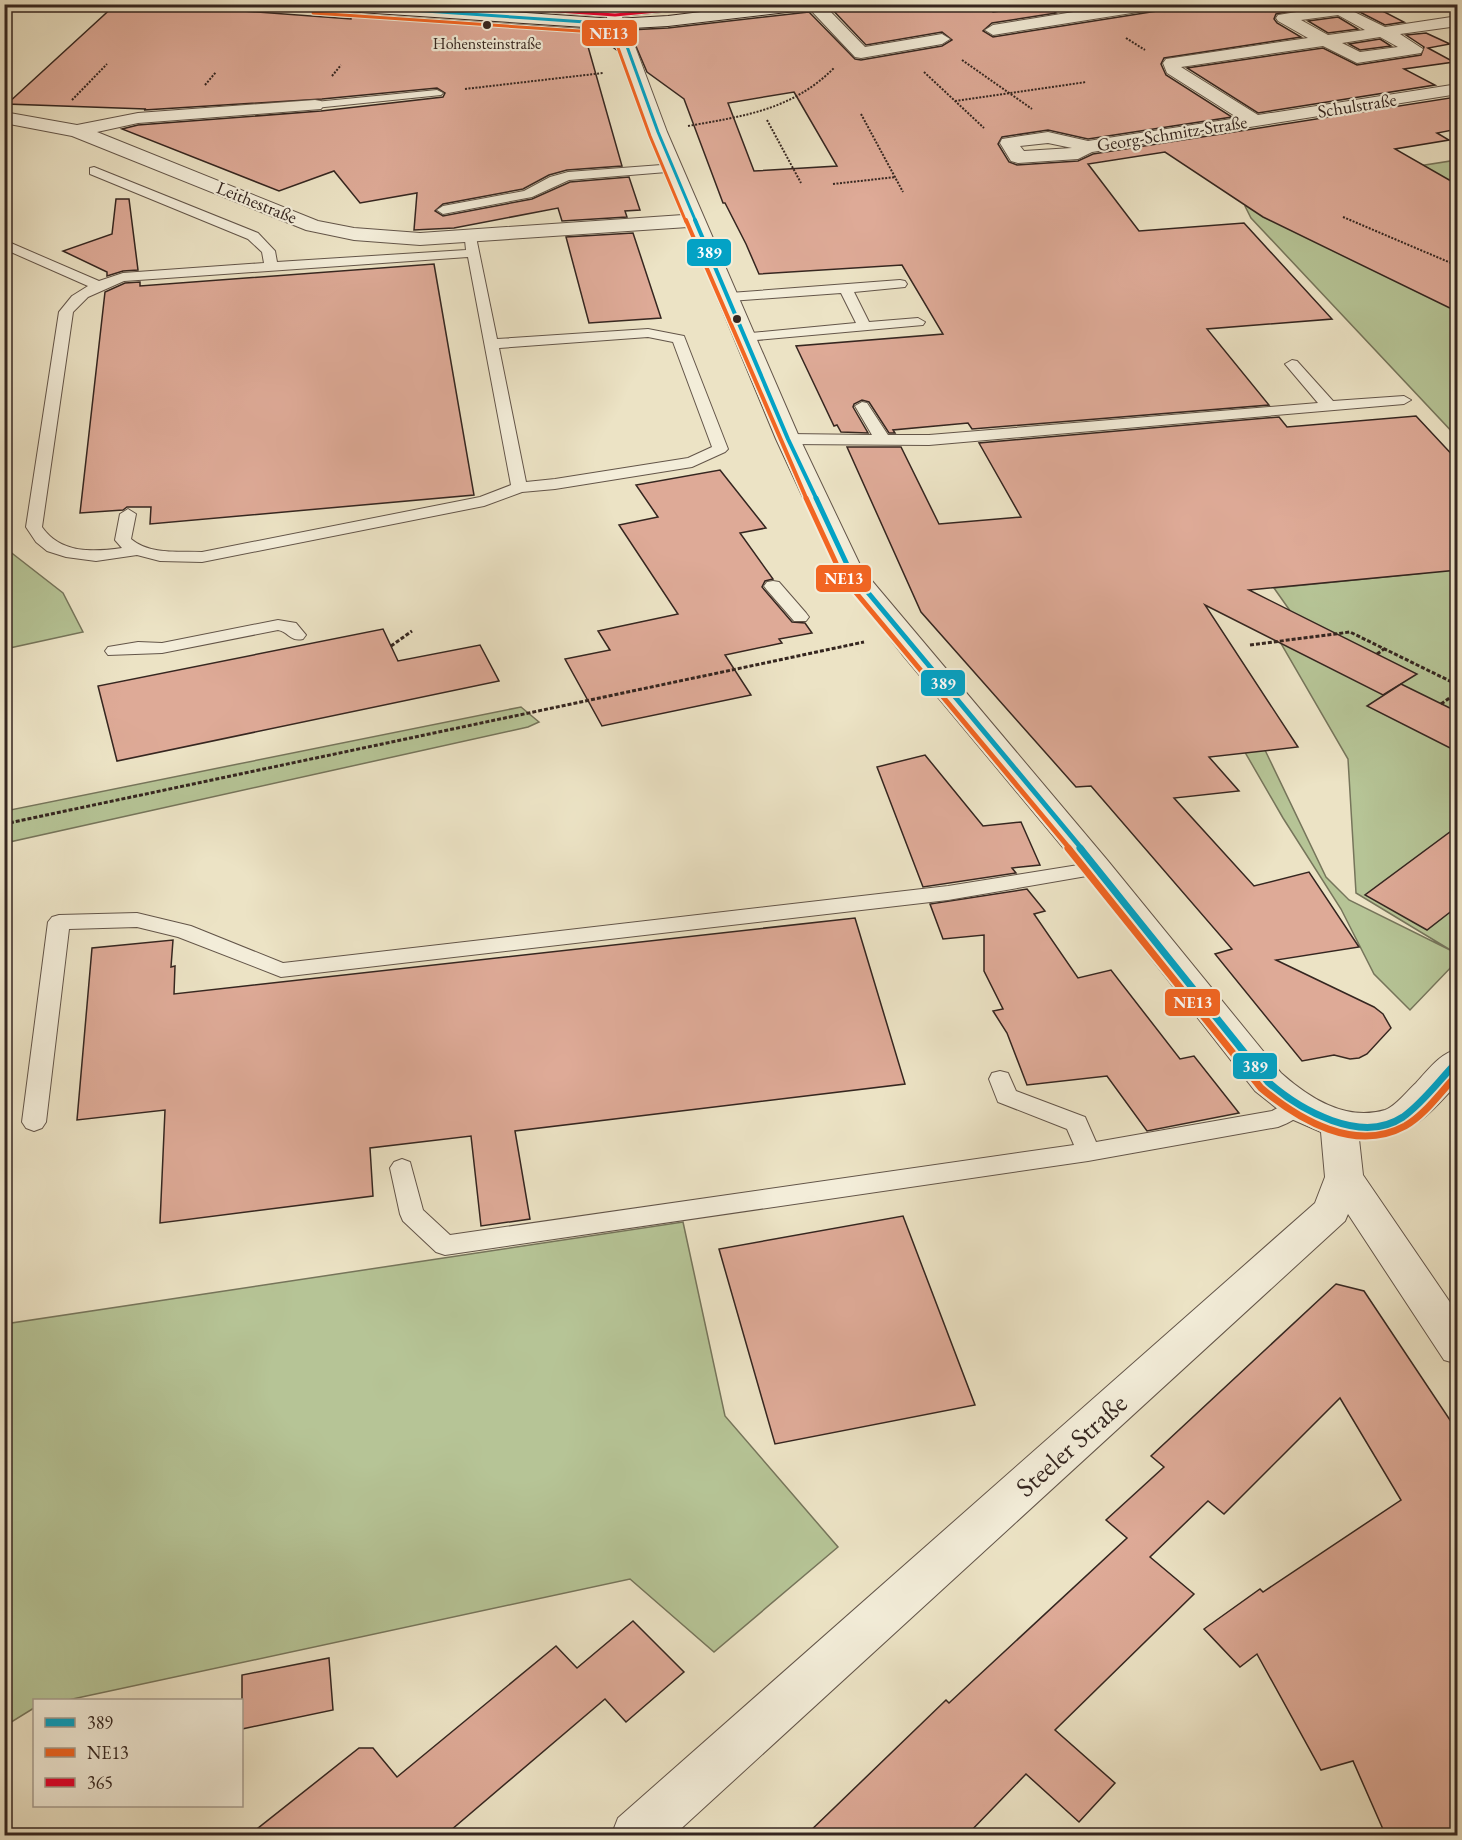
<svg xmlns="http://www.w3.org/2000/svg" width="1462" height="1840" viewBox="0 0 1462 1840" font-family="'EB Garamond',serif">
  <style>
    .green { fill: #b6c496; stroke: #76755b; stroke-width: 1.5 }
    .building { fill: #deaa97; stroke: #352620; stroke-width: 1.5; fill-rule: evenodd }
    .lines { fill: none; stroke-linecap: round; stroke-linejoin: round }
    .lane-casing { stroke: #635549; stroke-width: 2 }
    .street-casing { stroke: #635549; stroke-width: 2 }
    .secondary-casing { stroke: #352620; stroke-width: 2 }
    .path-far1 { stroke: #352620; stroke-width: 2; stroke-dasharray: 2 1.5; stroke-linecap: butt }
    .path { stroke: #352620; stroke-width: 3; stroke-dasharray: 4 2; stroke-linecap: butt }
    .lane { fill: #f3edd9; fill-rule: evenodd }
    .street { fill: #f3edd9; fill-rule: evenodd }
    .secondary { fill: #f3edd9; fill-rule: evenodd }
    .bus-1-far3-casing { stroke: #f3edd9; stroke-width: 5 }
    .bus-1-far2-casing { stroke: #f3edd9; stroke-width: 7 }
    .bus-1-far1-casing { stroke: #f3edd9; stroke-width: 9 }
    .bus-1-casing { stroke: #f3edd9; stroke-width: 11 }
    .bus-2-far3-casing { stroke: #f3edd9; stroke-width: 5 }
    .bus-2-far2-casing { stroke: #f3edd9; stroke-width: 7 }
    .bus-2-far1-casing { stroke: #f3edd9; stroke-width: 9 }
    .bus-2-casing { stroke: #f3edd9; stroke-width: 11 }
    .bus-3-casing { stroke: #f3edd9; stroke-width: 5 }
    .bus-1-far3 { stroke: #03a2c5; stroke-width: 3 }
    .bus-1-far2 { stroke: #03a2c5; stroke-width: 4 }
    .bus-1-far1 { stroke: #03a2c5; stroke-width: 5 }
    .bus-1 { stroke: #03a2c5; stroke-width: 7 }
    .bus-2-far3 { stroke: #f26522; stroke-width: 3 }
    .bus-2-far2 { stroke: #f26522; stroke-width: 4 }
    .bus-2-far1 { stroke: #f26522; stroke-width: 5 }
    .bus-2 { stroke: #f26522; stroke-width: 7 }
    .bus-3 { stroke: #e4002b; stroke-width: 3 }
    .bus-dot { fill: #352620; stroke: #f3edd9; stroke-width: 2 }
    .labels { text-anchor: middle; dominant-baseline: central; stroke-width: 4.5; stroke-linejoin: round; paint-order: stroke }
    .far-bus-label { font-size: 16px; fill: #352620; stroke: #f3edd9 }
    .far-street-label { font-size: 18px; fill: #352620; stroke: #f3edd9 }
    .near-street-label { font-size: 27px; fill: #352620; stroke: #f3edd9 }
    .line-badge { stroke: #f3edd9; stroke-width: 2 }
    .badge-label { font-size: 16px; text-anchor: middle; font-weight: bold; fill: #fff }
  </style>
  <rect width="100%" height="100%" fill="#ece3c5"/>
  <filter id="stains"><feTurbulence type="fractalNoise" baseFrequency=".00333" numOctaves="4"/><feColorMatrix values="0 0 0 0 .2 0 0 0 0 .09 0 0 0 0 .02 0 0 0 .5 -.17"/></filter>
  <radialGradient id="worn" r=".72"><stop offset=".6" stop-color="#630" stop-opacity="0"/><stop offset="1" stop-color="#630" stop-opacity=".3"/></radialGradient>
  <g class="green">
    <polygon points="1457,160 1457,437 1251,218 1245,206 1253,196 1336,179"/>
    <polygon points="1115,540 1166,544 1326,877 1349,900 1452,951 1356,893 1348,759 1276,635 1305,632 1274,588 1425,573 1457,553 1457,961 1410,1010 1374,974 1341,909 1283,818 1187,652"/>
    <polygon points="4,547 63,593 83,632 5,649"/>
    <polygon points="521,707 539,722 528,727 5,843 5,811"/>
    <polygon points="683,1222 725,1416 838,1547 714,1652 630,1579 68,1700 34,1700 34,1708 5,1726 5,1324"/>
  </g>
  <g class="building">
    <polygon points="116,4 148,4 351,19 351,14 583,29 622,166 567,170 549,175 523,189 443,204 435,211 443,216 532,199 570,182 629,177 640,210 625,211 627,217 562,221 558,208 454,228 414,230 417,193 360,203 334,171 279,191 122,129 138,125 321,111 443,97 445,93 437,88 322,99 144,110 146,109 7,104"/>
    <polygon points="435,4 603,4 605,16"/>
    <polygon points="623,4 744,4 624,16"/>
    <path d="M827,4H982L993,12L1031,7L1036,10L1050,9L1056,13L992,23L983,31L993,37L1157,11L1164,7L1185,4H1329L1276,14L1274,19L1277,23L1301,37L1164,58L1161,64L1166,75L1232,117L1088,139L1048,130L1002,137L998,144L1009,162L1017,165L1078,161L1093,154L1456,97L1458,129L1437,133L1449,140L1395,149L1458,185V312L1263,217L1165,152L1088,164L1139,231L1244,223L1332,319L1207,329L1269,405L972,429L968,423L893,430L895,433H889L869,402L862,400L854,404L853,407L868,433L841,432L837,425L834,426L796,346L943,334L902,265L759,274L746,244L725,203H723L684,99L647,72L629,30L668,28L809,12L855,59L861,60L942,46L952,40L942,32L866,45ZM794,92L837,166L754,171L728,103Z"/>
    <polygon points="1344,4 1369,4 1404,22 1385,25"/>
    <polygon points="1338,17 1358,29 1328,33 1308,21"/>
    <polygon points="588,29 609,31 618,51"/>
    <polygon points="1426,33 1450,44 1428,48 1454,62 1404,69 1435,85 1258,113 1187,68 1323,48 1357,65 1421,55 1424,47 1406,35"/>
    <polygon points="1380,39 1391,46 1360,50 1349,44"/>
    <polygon points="116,199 129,199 138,270 123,271 107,276 107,272 63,251 112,234"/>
    <polygon points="633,233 661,318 589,323 566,237"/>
    <polygon points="434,264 474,495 150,524 151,507 127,507 123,510 80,513 105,292 125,283 140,282 140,286"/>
    <polygon points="1416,416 1458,461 1458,570 1249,590 1417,674 1383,695 1205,605 1298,747 1209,757 1239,791 1174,798 1254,886 1309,872 1359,947 1276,960 1374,1007 1383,1014 1391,1028 1367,1054 1359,1058 1350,1059 1334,1055 1302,1061 1215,954 1232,949 1091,786 1076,787 921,612 847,447 901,447 939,524 1021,517 979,443 1279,417 1287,427"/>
    <polygon points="720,470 766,528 740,533 773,579 765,581 762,587 792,622 805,623 812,633 779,639 782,643 725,655 751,695 602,726 565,659 610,650 598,631 678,614 619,525 658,517 636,485"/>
    <polygon points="383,629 398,661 480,645 499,681 117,761 98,686"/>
    <polygon points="1401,684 1458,712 1458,752 1367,706"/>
    <polygon points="925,755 983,826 1021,822 1040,865 1012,868 1016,873 923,887 877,767"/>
    <polygon points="1458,826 1458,906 1427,930 1365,895"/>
    <polygon points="1027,889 1045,911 1034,914 1078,978 1111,970 1180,1059 1194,1056 1239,1113 1147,1131 1107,1076 1027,1085 1007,1033 993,1011 1003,1009 984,971 984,935 943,939 930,904"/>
    <polygon points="855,918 905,1084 515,1131 530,1219 481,1226 471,1136 370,1148 373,1196 160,1223 165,1110 77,1120 92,948 173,940 171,967 175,966 174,994"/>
    <polygon points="903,1216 975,1405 775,1444 719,1249"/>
    <polygon points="1336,1284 1364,1291 1458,1432 1458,1836 1386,1836 1353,1761 1321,1770 1257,1654 1240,1667 1204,1629 1260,1589 1263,1592 1401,1500 1340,1398 1224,1514 1208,1501 1150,1557 1194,1594 1055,1730 1115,1783 1079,1822 1026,1774 966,1836 805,1836 946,1700 949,1703 1127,1538 1106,1520 1164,1467 1151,1456"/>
    <polygon points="633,1621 684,1672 626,1722 605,1699 444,1836 248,1836 359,1748 373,1748 397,1777 556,1646 577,1668"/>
    <polygon points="329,1658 333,1710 242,1729 242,1675"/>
  </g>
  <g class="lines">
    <g class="lane-casing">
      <g id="lane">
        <polygon points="437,90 443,93 441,95 315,108 309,105 315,102"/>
        <polygon points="675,164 681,168 679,171 569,180 532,197 443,214 437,210 443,206 524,191 550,177 568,172"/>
        <path d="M94,167L258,233L275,251L277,262L466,250L465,240L466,237H476L497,339L648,329L684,336L728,449L725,452L692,467L555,489L522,492L484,506L202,562L160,561L137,555L96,561L66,557L47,551L36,542L26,527L59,312L72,296L88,286L4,249V240L99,281L123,273L264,263L262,252L248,239L90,174V168ZM468,257L511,485L480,497L202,552C179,551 150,555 131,539L136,514L128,509L120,514L115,540L122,548C93,552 61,554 42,527L73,312L88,297L124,281ZM648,337L673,342L712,447L688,458L555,479L526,482L499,348Z"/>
        <polygon points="900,280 905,281 907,284 905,287 854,292 869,322 918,318 925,322 923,325 746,341 739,337 741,334 856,323 841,293 730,301 723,297 730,293"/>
        <polygon points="1292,360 1297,361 1333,401 1404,396 1411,400 1404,404 929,445 788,444 780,439 788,434 872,435 855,406 862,402 867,403 888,435 929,435 1318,403 1285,364"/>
        <polygon points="773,581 779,582 806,613 809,617 806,621 794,621 767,590 764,586 767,582"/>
        <path d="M278,620L296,623L306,635L303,639C290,642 289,632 278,630L162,653L108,655L105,651L108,647L138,642L162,643Z"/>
        <polygon points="1097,862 1104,863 1107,868 1104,873 948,900 281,977 178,937 137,927 69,929 46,1122 42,1128 34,1131 26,1128 22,1122 48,922 52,917 59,915 137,913 191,926 283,963 948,886"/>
        <path d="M1000,1071L1008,1073L1016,1091L1085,1117L1096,1142L1272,1111L1296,1098L1304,1100L1308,1106C1302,1116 1289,1123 1278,1127L1088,1161L445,1255L436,1252L403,1221L400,1214L390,1168L394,1162L402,1159L410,1162L423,1210L450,1235L1074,1145L1067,1129L998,1102L989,1079L992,1073Z"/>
      </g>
    </g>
    <g class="street-casing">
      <g id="street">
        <path d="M605,4H621L623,24L633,41L667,132L800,439L862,569L1108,861L1281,1073C1308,1097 1345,1122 1385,1110C1396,1106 1407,1091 1416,1083C1429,1069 1439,1054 1458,1049V1083C1424,1119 1411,1138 1359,1139L1363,1175L1458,1314V1364L1444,1360L1348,1214L1345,1221L673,1836H611L618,1818L1315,1203L1325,1177L1321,1132L1289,1118L1255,1091L1086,875L902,654L837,571L776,439L688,227L420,245L354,240L306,230L72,136L4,123V112L77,125L138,113L315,100L321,101L324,105L321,109L138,123L97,132L318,221L354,228L420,233L683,215C662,164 642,113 624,60C616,39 607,28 605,4Z"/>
        <polygon points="805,4 823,4 865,47 942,34 950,39 942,44 861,58 855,57"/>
        <polygon points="1123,4 1165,4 1157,9 993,35 985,30 993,25"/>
        <path d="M1340,5L1385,27L1458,16V26L1400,34L1423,49L1421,53L1357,63L1323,46L1181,67L1258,115L1458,84V94L1092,152L1078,159L1018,163L1011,161L1000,143L1002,139L1048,132L1088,141L1238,118L1167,73L1163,63L1166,59L1308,38L1278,21L1276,18L1278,15ZM1338,15L1365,30L1328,35L1301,20ZM1380,37L1398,47L1360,52L1342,43ZM1048,143L1072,148L1024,151L1020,146Z"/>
      </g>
    </g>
    <g class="secondary-casing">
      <polygon id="secondary" points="306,4 394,4 615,19 668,16 767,4 820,4 812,9 668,26 615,29 314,9"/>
    </g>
    <g class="path-far1">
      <polyline points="1126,38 1145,50"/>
      <polyline points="962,60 1032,109"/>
      <polyline points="924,72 984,128"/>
      <polyline points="332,76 341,65"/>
      <polyline points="205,85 216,72"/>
      <polyline points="465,89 603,73"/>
      <polyline points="72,100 107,64"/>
      <polyline points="955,101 1086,82"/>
      <polyline points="861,114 903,192"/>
      <polyline points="767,120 801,183"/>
      <path d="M688,126C744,116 792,110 834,68"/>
      <polyline points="833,184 896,177"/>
      <polyline points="1343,217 1458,266"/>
    </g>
    <g class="path">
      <polyline points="1250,645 1350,632 1458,685"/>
      <polyline points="391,646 412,631"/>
      <polyline points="1377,654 1384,649"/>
      <polyline points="1441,704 1458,692"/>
      <polyline points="4,824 864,642"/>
    </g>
    <use href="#lane" class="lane"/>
    <use href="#street" class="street"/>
    <use href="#secondary" class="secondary"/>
    <g class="bus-1-far3-casing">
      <g id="bus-1-far3">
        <polyline points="322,4 615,24"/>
        <polyline points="615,24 625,41 658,132 696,222"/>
      </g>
    </g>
    <g class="bus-1-far2-casing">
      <polyline id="bus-1-far2" points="695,220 788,439 817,500"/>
    </g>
    <g class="bus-1-far1-casing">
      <polyline id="bus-1-far1" points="816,498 850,571 1082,849"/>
    </g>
    <g class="bus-1-casing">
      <path id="bus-1" d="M1080,848L1268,1082C1300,1110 1361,1145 1403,1117C1424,1102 1440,1079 1458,1061"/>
    </g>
    <g class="bus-2-far3-casing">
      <polyline id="bus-2-far3" points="313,13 610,33 617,45 650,136 686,222"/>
    </g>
    <g class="bus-2-far2-casing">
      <polyline id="bus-2-far2" points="686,220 807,500"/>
    </g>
    <g class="bus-2-far1-casing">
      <polyline id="bus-2-far1" points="806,498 842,576 1070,849"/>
    </g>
    <g class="bus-2-casing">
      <path id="bus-2" d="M1068,848L1261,1088C1299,1120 1355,1153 1405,1126C1426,1114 1441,1091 1458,1074"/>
    </g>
    <g class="bus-3-casing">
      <polyline id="bus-3" points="457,4 615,15 731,4"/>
    </g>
    <use href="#bus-1-far3" class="bus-1-far3"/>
    <use href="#bus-1-far2" class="bus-1-far2"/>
    <use href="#bus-1-far1" class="bus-1-far1"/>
    <use href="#bus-1" class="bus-1"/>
    <use href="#bus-2-far3" class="bus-2-far3"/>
    <use href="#bus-2-far2" class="bus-2-far2"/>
    <use href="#bus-2-far1" class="bus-2-far1"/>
    <use href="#bus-2" class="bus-2"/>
    <use href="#bus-3" class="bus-3"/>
  </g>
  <g class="bus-dot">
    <circle cx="487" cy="25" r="5"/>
    <circle cx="737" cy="319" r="5"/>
  </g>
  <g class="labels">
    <g class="far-bus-label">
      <text x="487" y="43">Hohensteinstraße</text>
    </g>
    <g class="far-street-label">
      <text transform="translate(1357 105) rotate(-9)">Schulstraße</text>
      <text transform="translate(1172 133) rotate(-9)">Georg-Schmitz-Straße</text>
      <text transform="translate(257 202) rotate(22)">Leithestraße</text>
    </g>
    <g class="near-street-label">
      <text transform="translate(1071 1445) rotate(-42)">Steeler Straße</text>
    </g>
  </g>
  <g class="line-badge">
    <rect x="581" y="19" width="57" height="28" rx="6" fill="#f26522"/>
    <rect x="686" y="238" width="46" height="29" rx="6" fill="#03a2c5"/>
    <rect x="815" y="564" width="57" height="29" rx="6" fill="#f26522"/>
    <rect x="920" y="669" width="46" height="28" rx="6" fill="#03a2c5"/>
    <rect x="1164" y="988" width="57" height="29" rx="6" fill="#f26522"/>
    <rect x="1232" y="1052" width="46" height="28" rx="6" fill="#03a2c5"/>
  </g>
  <g class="badge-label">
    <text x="609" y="39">NE13</text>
    <text x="709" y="258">389</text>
    <text x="844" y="584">NE13</text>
    <text x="943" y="689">389</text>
    <text x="1193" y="1008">NE13</text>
    <text x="1255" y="1072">389</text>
  </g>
  <rect width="1462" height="1840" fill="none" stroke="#ece3c5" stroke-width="24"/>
  <rect x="6" y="6" width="1450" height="1828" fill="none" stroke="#352620" stroke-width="3"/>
  <rect x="12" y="12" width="1438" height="1816" fill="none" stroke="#352620" stroke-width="1.5"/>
  <rect x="33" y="1699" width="210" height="108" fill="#f3edd9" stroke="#a79d8f" stroke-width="1.5"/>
  <rect x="45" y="1718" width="30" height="9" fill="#03a2c5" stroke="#a79d8f" stroke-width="1.5"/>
  <text x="87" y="1729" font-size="18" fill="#352620">389</text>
  <rect x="45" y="1748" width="30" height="9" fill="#f26522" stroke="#a79d8f" stroke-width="1.5"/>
  <text x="87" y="1759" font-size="18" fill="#352620">NE13</text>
  <rect x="45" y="1778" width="30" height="9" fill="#e4002b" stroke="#a79d8f" stroke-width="1.5"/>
  <text x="87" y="1789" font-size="18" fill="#352620">365</text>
  <rect width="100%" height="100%" filter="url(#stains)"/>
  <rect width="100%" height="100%" fill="url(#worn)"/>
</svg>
